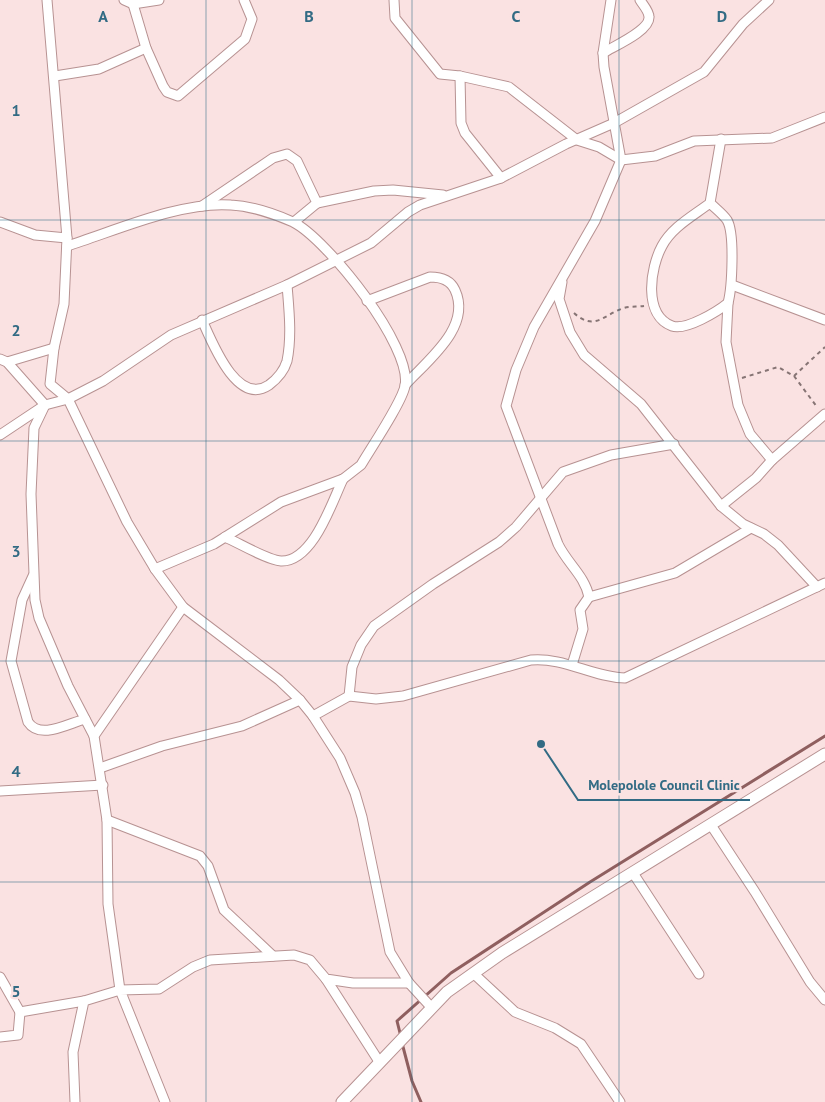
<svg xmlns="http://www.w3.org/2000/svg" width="825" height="1102" viewBox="0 0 825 1102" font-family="'PT Sans',sans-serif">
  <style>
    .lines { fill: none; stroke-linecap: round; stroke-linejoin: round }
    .stream { stroke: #8f5f5f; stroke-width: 3 }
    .minor-casing { stroke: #b79292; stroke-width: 11 }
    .tertiary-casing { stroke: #b79292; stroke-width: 13 }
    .path { stroke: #867474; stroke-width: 2; stroke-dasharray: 4 4; stroke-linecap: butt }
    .minor { stroke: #fff; stroke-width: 9 }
    .tertiary { stroke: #fff; stroke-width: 11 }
    .grid { fill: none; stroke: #326b84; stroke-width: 1; stroke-opacity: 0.55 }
    .grid-label { font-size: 16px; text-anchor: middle; font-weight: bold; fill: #326b84; stroke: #fae2e2; stroke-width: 5; stroke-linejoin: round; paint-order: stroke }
    .leader { fill: none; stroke: #326b84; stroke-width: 2 }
    .callout-dot { fill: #326b84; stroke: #fae2e2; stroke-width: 2 }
    .callout-label { font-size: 14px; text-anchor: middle; font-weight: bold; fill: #326b84; stroke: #fae2e2; stroke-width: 5; stroke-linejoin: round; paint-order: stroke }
  </style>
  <rect width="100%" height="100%" fill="#fae2e2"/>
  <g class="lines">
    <g class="stream">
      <polyline points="401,1037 397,1021 451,973 590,882 825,736"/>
      <polyline points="402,1043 412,1081 421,1102"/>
    </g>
    <g class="minor-casing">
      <g id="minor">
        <polyline points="47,0 67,238 64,304 54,348 50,384 68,399 127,522 155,569 183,607 279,680 300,700 313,716 340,758 355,793 362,817 390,952 409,983 431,1007"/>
        <polyline points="124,0 133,4 159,0"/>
        <polyline points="394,0 395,18 440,74 460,76 509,87 577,140 599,147 621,160 655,156 694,141 772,138 825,117"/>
        <polyline points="133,4 146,48 163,86 167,92 178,96 245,39 252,19 244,0"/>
        <path d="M603,53C614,46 650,31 649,17C649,11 643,5 640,0"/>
        <polyline points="55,76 99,69 146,48"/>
        <polyline points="460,76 461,123 465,133 501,178"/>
        <polyline points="317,203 374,191 393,190 443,195"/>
        <path d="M710,203C716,209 723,214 727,220C735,233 732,288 728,303C718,311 686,331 672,326C643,315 650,268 662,246C672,227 693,216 710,203L721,139"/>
        <polyline points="202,206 273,158 287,154 297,161 317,203 294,222"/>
        <polyline points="0,222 35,235 67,238"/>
        <path d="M67,246C115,231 181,201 231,205C250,206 275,214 293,222C327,239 413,347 405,386C402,402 371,448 361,465L343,479L281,502L214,544L155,569"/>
        <polyline points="562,282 559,299 570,332 584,355 641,404 721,506 743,524 764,534 778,545 817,587"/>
        <polyline points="732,285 825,320"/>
        <path d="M367,301L430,277C440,277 450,279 455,290C472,327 428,360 405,385"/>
        <polyline points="728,303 726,342 738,405 750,434 772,460"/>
        <path d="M202,320C212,342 237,407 269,385C277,379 284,371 287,361C292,336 289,310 287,285"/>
        <polyline points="0,359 7,362 45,405 34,428 31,494 35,600 39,618 68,686 94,736"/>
        <polyline points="7,362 54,348"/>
        <polyline points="0,435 45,405 68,399 103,381 171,335 287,285 371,243 408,212 420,205 501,178 566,144 614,123 704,72 743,24 769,0"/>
        <polyline points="721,506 756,478 772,460 825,414"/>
        <path d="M225,537C239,543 267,560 281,561C313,562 332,502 343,479"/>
        <path d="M33,576L22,600L11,661L28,722C40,740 67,724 85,719"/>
        <polyline points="589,597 675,573 751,528"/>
        <path d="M572,665L583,629L580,610L589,597C585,576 567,563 558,544L506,406L516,370L534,327L595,221L621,160L604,67L603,53L611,0"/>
        <polyline points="349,696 352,667 361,645 374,626 433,584 499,542 516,527 563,472 611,455 674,444"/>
        <path d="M313,716L349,696L376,699L403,696L531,660C564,657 592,677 625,678L825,583"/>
        <polyline points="100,768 162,746 242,726 300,700"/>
        <polyline points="0,791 103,785"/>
        <polyline points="107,820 200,856 208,866 224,910 273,956"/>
        <polyline points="711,825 755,892 810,982 825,1000"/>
        <polyline points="633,873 699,974"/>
        <polyline points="473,973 515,1012 555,1028 581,1044 620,1102"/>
        <polyline points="0,977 20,1012"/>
        <polyline points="326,979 380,1063"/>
        <polyline points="0,1037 18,1035 20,1012 84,1001"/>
        <polyline points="75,1102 73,1052 84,1001 120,990 108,904 107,820 94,736 183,607"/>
        <polyline points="165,1102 120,990 159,989 193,967 210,960 294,955 310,960 326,979 353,983 409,983"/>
      </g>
    </g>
    <g class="tertiary-casing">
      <polyline id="tertiary" points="342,1102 447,992 502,953 825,754"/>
    </g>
    <g class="path">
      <path d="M574,313C595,332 604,314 624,308C630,306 637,307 644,306"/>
      <polyline points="794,376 825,347"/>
      <polyline points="742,378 778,367 794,376 817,407"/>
    </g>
    <use href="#minor" class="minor"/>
    <use href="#tertiary" class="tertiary"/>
  </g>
  <path class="grid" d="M206,0V1102M412,0V1102M619,0V1102M0,220H825M0,441H825M0,661H825M0,882H825"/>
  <g class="grid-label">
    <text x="103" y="22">A</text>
    <text x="309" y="22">B</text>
    <text x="516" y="22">C</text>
    <text x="722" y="22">D</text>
    <text x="16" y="116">1</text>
    <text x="16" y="336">2</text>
    <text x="16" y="557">3</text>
    <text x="16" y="777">4</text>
    <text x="16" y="997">5</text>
  </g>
  <path class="leader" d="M541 744L578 800H750"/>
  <circle class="callout-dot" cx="541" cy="744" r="5"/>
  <g class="callout-label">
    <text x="664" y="790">Molepolole Council Clinic</text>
  </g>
</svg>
